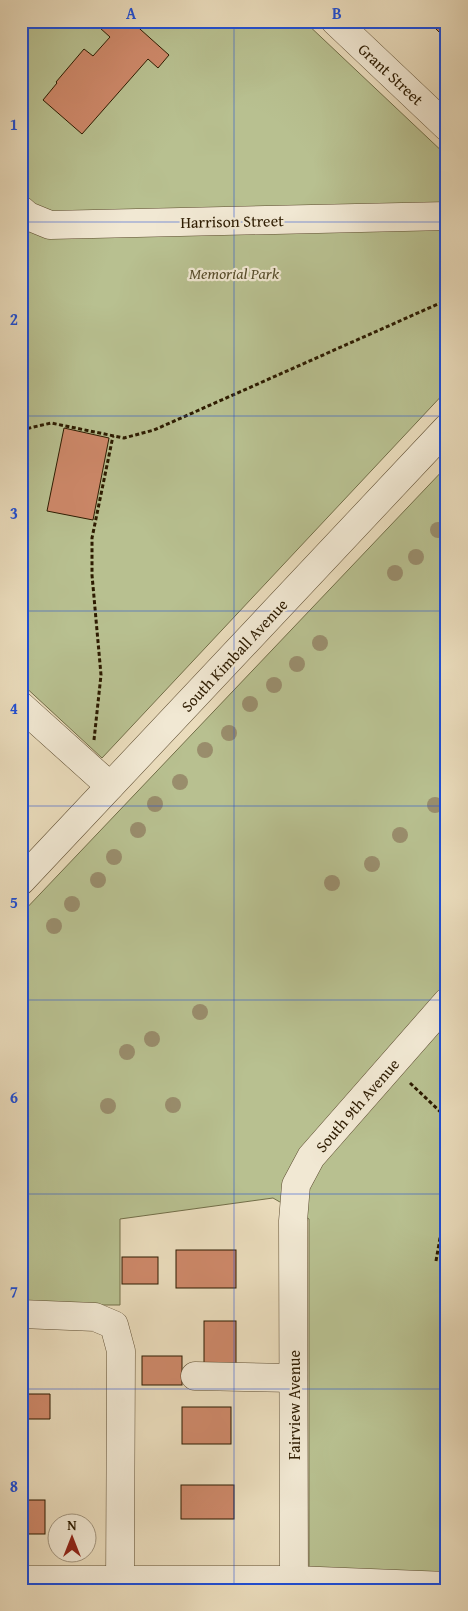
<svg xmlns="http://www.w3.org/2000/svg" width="468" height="1611" viewBox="0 0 468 1611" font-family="'Gentium Book Plus',serif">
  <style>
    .green { fill: #b8c090; stroke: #726e48 }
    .building { fill: #cd8869; stroke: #2d1b00 }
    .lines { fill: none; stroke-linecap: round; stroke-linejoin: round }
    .minor-casing { stroke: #5c4b2f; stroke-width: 29 }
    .path { stroke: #2d1b00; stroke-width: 3; stroke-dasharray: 4 2.5; stroke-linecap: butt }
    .minor { stroke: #f1e8d3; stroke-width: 28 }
    .tree { fill: #998d6c }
    .grid { fill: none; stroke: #1d4ed8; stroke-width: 1; stroke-opacity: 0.55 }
    .labels { text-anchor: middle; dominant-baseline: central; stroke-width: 4.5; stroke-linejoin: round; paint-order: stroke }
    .street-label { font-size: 16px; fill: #2d1b00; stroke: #f1e8d3 }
    .park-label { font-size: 16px; font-style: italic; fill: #574d2b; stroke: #f1e8d3 }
    .neatline { fill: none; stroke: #1d4ed8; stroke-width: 2 }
    .grid-label { font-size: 16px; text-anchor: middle; font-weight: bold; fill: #1d4ed8 }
  </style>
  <rect width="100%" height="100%" fill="#eadcbc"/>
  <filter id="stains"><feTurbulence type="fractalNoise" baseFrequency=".004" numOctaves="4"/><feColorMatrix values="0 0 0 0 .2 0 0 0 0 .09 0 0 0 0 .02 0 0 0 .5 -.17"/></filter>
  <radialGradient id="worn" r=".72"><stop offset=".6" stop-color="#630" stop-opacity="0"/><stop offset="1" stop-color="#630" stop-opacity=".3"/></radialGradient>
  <g class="green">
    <polygon points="21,21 304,21 447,156 447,390 102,758 21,683"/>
    <polygon points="447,466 447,1573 309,1572 309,1219 273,1198 120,1219 120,1305 21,1305 21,914"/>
  </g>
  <g class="building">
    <polygon points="107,21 131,21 169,55 158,68 148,59 82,134 43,100 57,83 56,82 84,49 93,56 110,37 100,28"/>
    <polygon points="428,21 447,21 447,40"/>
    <polygon points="64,428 109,438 93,520 47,511"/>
    <rect x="176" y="1250" width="60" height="38"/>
    <rect x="122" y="1257" width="36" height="27"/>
    <rect x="204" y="1321" width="32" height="47"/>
    <rect x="142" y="1356" width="40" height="29"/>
    <polygon points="21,1394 50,1394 50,1419 26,1419 26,1434 21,1434"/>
    <rect x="182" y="1407" width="49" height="37"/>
    <rect x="21" y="1446" width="4" height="36"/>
    <rect x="181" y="1485" width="53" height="34"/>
    <rect x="21" y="1500" width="24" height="34"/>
  </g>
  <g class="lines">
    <g class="minor-casing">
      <g id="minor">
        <polyline points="335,21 447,127"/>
        <polyline points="21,210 28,216 50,225 447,216"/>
        <polyline points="21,706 110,786"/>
        <polyline points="21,881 447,428"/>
        <polyline points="21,1314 95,1317 114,1325 121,1351 120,1590"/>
        <polyline points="195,1376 293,1378"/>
        <polyline points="21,1580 294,1580 447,1586"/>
        <polyline points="294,1590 293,1221 296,1185 311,1157 447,1002"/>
      </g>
    </g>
    <g class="path">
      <polyline points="21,430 51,423 124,438 154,430 447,300"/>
      <polyline points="94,740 101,675 92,575 92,538 113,436"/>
      <polyline points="410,1083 447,1118"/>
      <polyline points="436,1261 443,1221 447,1211"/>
    </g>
    <use href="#minor" class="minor"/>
  </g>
  <g class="tree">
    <circle cx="438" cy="530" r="8"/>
    <circle cx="416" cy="557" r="8"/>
    <circle cx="395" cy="573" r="8"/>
    <circle cx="320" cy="643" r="8"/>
    <circle cx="297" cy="664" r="8"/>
    <circle cx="274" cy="685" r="8"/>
    <circle cx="250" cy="704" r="8"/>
    <circle cx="229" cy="733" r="8"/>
    <circle cx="205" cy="750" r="8"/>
    <circle cx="180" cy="782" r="8"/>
    <circle cx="155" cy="804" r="8"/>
    <circle cx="435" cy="805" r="8"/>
    <circle cx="138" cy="830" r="8"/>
    <circle cx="400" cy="835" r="8"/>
    <circle cx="114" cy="857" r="8"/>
    <circle cx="372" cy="864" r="8"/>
    <circle cx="98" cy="880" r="8"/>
    <circle cx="332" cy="883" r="8"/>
    <circle cx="72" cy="904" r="8"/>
    <circle cx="54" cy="926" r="8"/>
    <circle cx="200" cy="1012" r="8"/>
    <circle cx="152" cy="1039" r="8"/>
    <circle cx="127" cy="1052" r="8"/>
    <circle cx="173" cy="1105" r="8"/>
    <circle cx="108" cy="1106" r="8"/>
  </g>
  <path class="grid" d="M234,21V1590M21,222H447M21,416H447M21,611H447M21,806H447M21,1000H447M21,1194H447M21,1389H447"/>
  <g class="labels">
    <g class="street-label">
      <text transform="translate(391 74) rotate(43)">Grant Street</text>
      <text transform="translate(232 221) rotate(-1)">Harrison Street</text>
      <text transform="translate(234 655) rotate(-47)">South Kimball Avenue</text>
      <text transform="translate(357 1105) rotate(-49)">South 9th Avenue</text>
      <text transform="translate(294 1405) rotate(-90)">Fairview Avenue</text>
    </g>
    <g class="park-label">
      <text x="234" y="273">Memorial Park</text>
    </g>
  </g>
  <rect width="468" height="1611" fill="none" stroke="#eadcbc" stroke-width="55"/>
  <g transform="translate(72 1538)"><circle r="24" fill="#f1e8d3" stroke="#a3967f"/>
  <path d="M0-4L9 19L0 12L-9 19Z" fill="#8f2418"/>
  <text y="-8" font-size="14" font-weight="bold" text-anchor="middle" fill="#2d1b00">N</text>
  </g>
  <rect x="28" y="28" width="412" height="1556" class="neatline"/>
  <g class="grid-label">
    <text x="131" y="19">A</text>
    <text x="337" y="19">B</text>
    <text x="14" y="130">1</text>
    <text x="14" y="325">2</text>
    <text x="14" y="519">3</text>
    <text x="14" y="714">4</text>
    <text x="14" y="908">5</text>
    <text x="14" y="1103">6</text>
    <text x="14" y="1297">7</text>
    <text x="14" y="1492">8</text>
  </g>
  <rect width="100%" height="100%" filter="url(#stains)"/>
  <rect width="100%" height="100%" fill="url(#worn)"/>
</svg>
